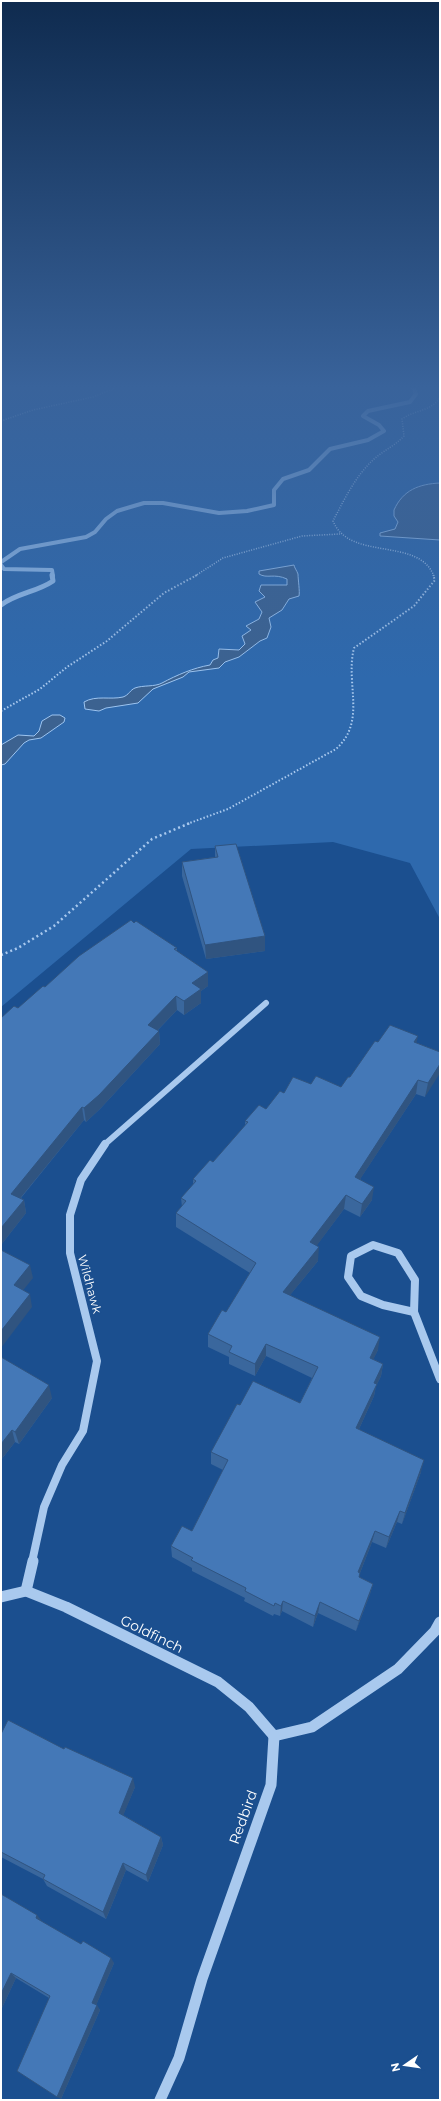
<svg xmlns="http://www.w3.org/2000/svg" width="441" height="2101" viewBox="0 0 441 2101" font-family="Montserrat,sans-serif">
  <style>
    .green { fill: #2e69ad }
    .water { fill: #3c6290; stroke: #9cc4f0 }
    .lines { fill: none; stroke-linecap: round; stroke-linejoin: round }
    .stream-far1 { stroke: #9cc4f0; stroke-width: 4 }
    .stream { stroke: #9cc4f0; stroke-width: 5 }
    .path-far2 { stroke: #a9c9ee; stroke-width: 1.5; stroke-dasharray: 1 1.5; stroke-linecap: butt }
    .path-far1 { stroke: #a9c9ee; stroke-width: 2; stroke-dasharray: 1.5 2; stroke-linecap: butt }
    .path { stroke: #a9c9ee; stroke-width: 2.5; stroke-dasharray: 2 3; stroke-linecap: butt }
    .minor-far2 { stroke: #a9c9ee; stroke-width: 6 }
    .minor-far1 { stroke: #a9c9ee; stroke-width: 8 }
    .minor { stroke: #a9c9ee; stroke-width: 11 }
    .wall { fill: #3a679d }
    .shaded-wall { fill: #305480 }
    .building { fill: #4478b7; stroke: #305480 }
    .labels { text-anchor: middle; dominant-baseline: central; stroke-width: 3; stroke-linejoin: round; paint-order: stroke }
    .street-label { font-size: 12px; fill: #fff; stroke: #1b4f8f }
    .near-street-label { font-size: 14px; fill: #fff; stroke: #1b4f8f }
  </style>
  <rect width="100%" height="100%" fill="#1b4f8f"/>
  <polygon class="green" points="1,384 440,384 440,919 410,863 333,842 191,849 1,1007"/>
  <g class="water">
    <path d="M440,483V540L380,536V533L395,529L398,522L394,516V510C403,490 419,484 440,483Z"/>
    <path d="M294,565C294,567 297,571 298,574C298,579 300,592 299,596L289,599L282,610L269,618L271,627L267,638L260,641L239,657L225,662L219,668L189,672L183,677L153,689L138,703L106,708L99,711L85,709L84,702C96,695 110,700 123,697C129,695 130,690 135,688C143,685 155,687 162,683C177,675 193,668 210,665L213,660L218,658L219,649L239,650L245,644L242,636L251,630L246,626L259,619L262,612L255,602L265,597L259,591L261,585H287V579C274,573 267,579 259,574V571Z"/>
    <polygon points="52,715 60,715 65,718 64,722 41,738 29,740 24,743 5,764 1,765 1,745 18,735 34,736 39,731 42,721"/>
  </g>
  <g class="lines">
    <g class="stream-far1">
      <polyline points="1,562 20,549 86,537 95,532 106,519 117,511 144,503 163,503 219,513 247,511 274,505 274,490 283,479 309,470 330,449 368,440 384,431 379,425 363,416 368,411 410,402 416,394 412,384"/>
      <polyline points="1,565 4,569 52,570 53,576"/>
    </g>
    <path class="stream" d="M1,605C17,593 37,592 53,581L52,575"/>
    <g class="path-far2">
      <polyline points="1,421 33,410 93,397 126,384"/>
      <polyline points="195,576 223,558 302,536 340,534"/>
      <path d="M434,576C418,536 350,562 333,521C344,500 355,477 372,461C382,451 395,446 404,436L402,419C414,410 433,411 440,397"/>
    </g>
    <g class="path-far1">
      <polyline points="1,711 40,689 67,667 107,641 164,593 197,575"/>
      <path d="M187,824L228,809L336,749C367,721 345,684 354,648L414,606L435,580L433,575"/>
    </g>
    <polyline class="path" points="1,955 18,948 54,926 152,839 190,823"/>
    <polyline class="minor-far2" points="104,1145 266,1003"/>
    <g class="minor-far1">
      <polygon points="373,1245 398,1253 415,1280 414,1312 383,1305 361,1296 348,1277 351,1256"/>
      <polyline points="414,1312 440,1379"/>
      <polyline points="32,1562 44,1507 62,1465 83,1431 97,1361 70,1253 70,1215 81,1180 105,1144"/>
    </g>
    <g class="minor">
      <polyline points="26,1591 33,1561"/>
      <polyline points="1,1597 26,1591 66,1607 218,1682 249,1707 274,1736"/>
      <polyline points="274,1736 312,1727 398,1669 435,1631 440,1622"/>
      <polyline points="160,2100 179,2058 202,1979 271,1785 274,1736"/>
    </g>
  </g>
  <g class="wall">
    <polygon points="215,846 265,936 265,951 206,959 182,876 182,862 215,857"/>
    <polygon points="177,948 177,951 208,986 201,991 201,1003 184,1015 177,1010 158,1030 159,1031 160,1044 100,1109 86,1122 84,1120 21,1198 24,1200 26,1213 1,1245 1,1018 18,1008 45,987 79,956"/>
    <polygon points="378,1042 417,1043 440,1052 425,1097 416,1094 360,1179 372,1200 360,1217 344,1209 316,1246 318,1261 290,1295 378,1350 373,1359 383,1364 381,1376 376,1386 374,1396 359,1429 421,1472 402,1524 397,1522 386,1548 372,1542 360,1573 359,1577 373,1584 370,1594 356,1631 318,1613 313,1627 282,1611 280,1616 274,1614 273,1616 244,1601 245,1598 192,1571 192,1568 172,1557 171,1546 192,1531 223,1470 211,1464 211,1452 240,1405 300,1403 312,1378 266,1356 255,1376 229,1364 229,1357 208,1347 208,1334 226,1312 250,1273 176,1227 176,1213 182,1207 181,1198 193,1185 193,1179 213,1162 245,1126 245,1121 266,1109 284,1093 311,1084 341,1087 350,1077"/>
    <polygon points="1,1357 52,1398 19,1444 15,1442 1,1460"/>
    <polygon points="1,1734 135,1787 123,1815 161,1837 163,1845 148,1882 126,1870 106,1919 47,1886 43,1879 1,1857"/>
    <polygon points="1,1894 42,1922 114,1963 96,2005 100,2010 61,2099 49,1998 16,1978 1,2010"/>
  </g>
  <g class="shaded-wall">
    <polygon points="265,936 265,951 206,959 205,945"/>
    <polygon points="208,972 208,986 201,991 201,1003 184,1015 184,1001 192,983"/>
    <polygon points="176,996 177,1010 149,1039 148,1025"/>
    <polygon points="159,1031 160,1044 100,1109 86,1122 84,1108"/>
    <polygon points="418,1036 415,1050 414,1042"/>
    <polygon points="440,1064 440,1073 425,1097 428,1083"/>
    <polygon points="418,1080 416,1094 353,1190 355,1177"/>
    <polygon points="82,1107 84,1120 13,1207 11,1194"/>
    <polygon points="374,1187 372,1200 360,1217 362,1204"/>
    <polygon points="346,1195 344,1209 309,1256 310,1242"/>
    <polygon points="24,1200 26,1213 1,1245 1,1228"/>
    <polygon points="319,1247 318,1261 282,1305 283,1292"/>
    <polygon points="30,1265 33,1278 17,1298 14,1285"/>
    <polygon points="30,1294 32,1307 1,1348 1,1331"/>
    <polygon points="380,1337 378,1350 368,1371 370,1358"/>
    <polygon points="266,1344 266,1356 255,1376 255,1364"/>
    <polygon points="383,1364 381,1376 376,1386 374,1396 354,1440 356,1428 374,1383"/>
    <polygon points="49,1385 52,1398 19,1444 15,1432"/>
    <polygon points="12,1430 15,1442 1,1460 1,1444"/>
    <polygon points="424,1460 421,1472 402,1524 405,1513"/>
    <polygon points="400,1511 397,1522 386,1548 389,1537"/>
    <polygon points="375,1531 372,1542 356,1583 358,1572"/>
    <polygon points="373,1584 370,1594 356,1631 359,1621"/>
    <polygon points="283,1601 282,1611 280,1616 281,1606"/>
    <polygon points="320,1602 318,1613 313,1627 315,1616"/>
    <polygon points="133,1778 135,1787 121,1821 119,1813"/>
    <polygon points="161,1837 163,1845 148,1882 146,1875"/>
    <polygon points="123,1863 126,1870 106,1919 103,1912"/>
    <polygon points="37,1915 42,1921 36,1918"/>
    <polygon points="111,1958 114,1963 95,2008 92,2003"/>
    <polygon points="11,1973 16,1978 1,2010 1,1994"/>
    <polygon points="97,2005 100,2010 61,2099 57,2097"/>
  </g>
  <g class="building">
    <polygon points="236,844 265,936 205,945 182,862 218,857 215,846"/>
    <polygon points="131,920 134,923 136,921 177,948 174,949 208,972 192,983 201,989 184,1001 176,996 148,1025 159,1031 99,1095 84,1108 82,1107 11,1194 24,1200 1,1228 1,1018 14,1006 18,1008 43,986 45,987 79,956"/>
    <polygon points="390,1025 418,1036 414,1042 440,1052 440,1064 428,1083 418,1080 355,1177 374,1187 362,1204 346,1195 310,1242 319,1247 283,1292 380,1337 370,1358 383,1364 374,1383 377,1384 356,1428 424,1460 405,1513 400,1511 389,1537 375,1531 358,1572 360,1573 359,1577 373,1584 359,1621 320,1602 315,1616 283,1601 281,1606 275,1603 274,1606 245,1591 246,1588 191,1560 193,1558 171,1546 182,1526 192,1531 228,1460 211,1452 237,1404 240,1405 253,1381 300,1403 318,1367 266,1344 255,1364 229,1352 232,1346 208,1334 222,1310 226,1312 256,1263 176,1213 186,1201 181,1198 196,1181 193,1179 210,1160 213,1162 248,1122 245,1121 259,1105 266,1109 280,1091 284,1093 293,1077 311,1084 316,1076 341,1087 348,1077 350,1077 375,1041 378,1042"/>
    <polygon points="1,1250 30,1265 14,1285 30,1294 1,1331"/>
    <polygon points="1,1357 49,1385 15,1432 12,1430 1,1444"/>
    <polygon points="8,1720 64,1749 65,1747 133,1778 119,1813 161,1837 146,1875 123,1863 103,1912 43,1879 45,1875 1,1852 1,1734"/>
    <polygon points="1,1894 37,1915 36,1918 81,1944 83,1941 111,1958 92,2003 97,2005 57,2097 17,2071 50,1996 11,1973 1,1994"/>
  </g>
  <linearGradient id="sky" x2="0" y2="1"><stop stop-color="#0f2b4f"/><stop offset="0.57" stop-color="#39639b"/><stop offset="1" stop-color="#39639b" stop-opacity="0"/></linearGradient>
  <rect width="441" height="679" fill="url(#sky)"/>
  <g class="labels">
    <g class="street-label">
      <text transform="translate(90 1284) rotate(75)">Wildhawk</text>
    </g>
    <g class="near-street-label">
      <text transform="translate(152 1634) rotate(26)">Goldfinch</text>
      <text transform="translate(243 1817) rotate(-70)">Redbird</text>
    </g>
  </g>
  <rect width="441" height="2101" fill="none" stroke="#ffffff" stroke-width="4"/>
  <g transform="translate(405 2065) rotate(257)" stroke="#1b4f8f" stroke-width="3" paint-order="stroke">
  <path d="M0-3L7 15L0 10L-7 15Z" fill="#ffffff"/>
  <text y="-6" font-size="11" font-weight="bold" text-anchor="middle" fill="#ffffff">N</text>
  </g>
</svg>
